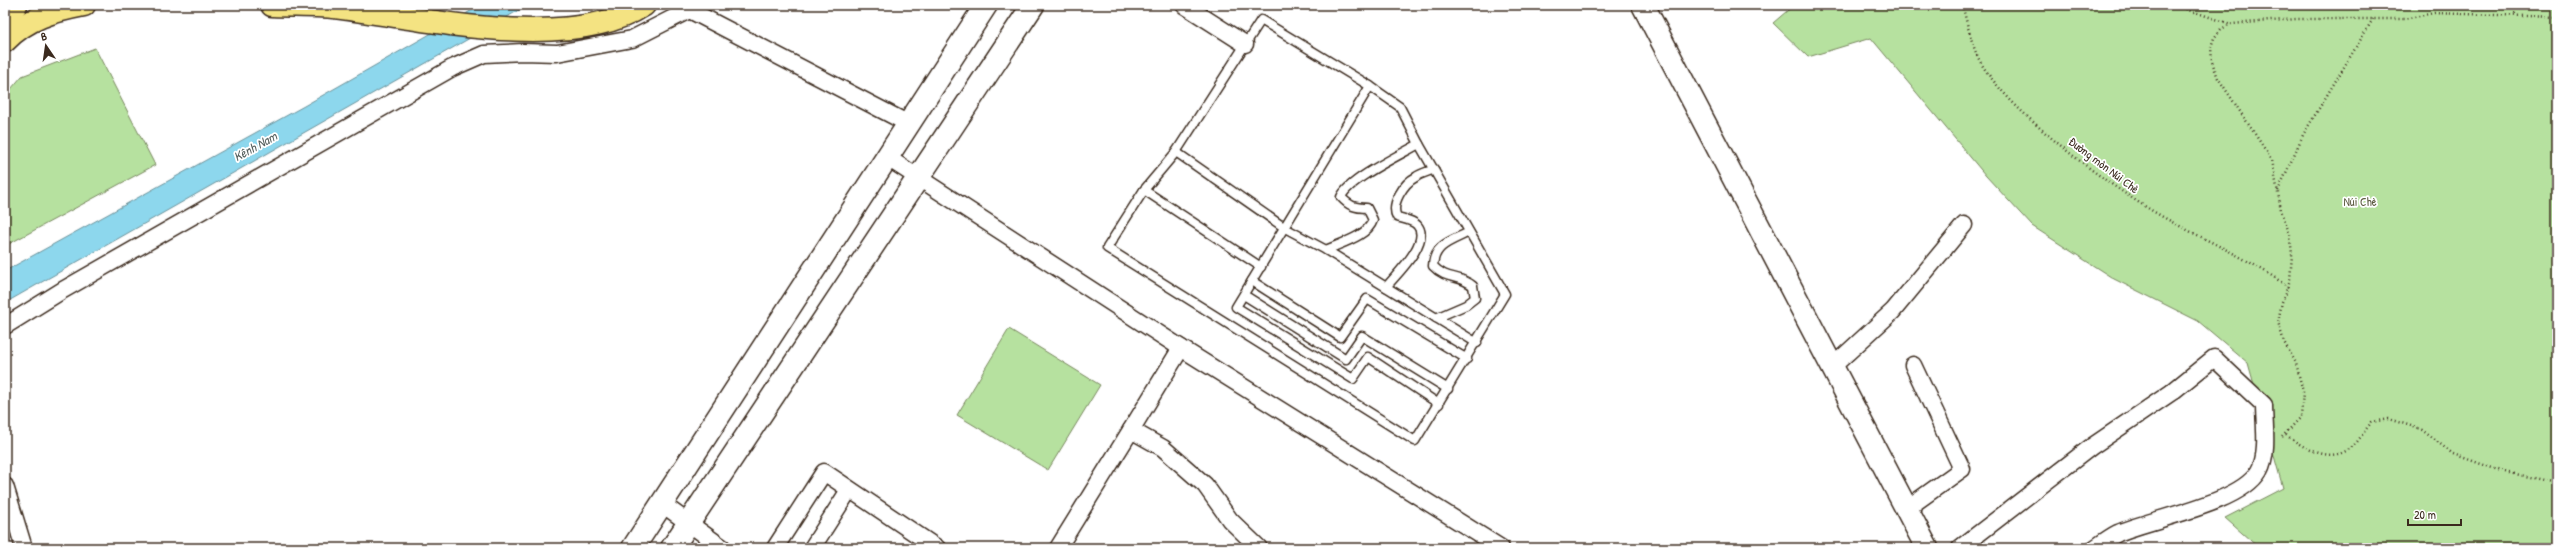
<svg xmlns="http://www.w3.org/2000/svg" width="2562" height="553" viewBox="0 0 2562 553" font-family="'Patrick Hand',sans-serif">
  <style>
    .green { fill: #b6e19f; stroke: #78865e }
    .water { fill: #8dd7ed; stroke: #6c929a }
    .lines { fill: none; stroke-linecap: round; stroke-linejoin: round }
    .service-casing { stroke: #3b2a1e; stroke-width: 11 }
    .minor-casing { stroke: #3b2a1e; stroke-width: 19 }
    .secondary-casing { stroke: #3b2a1e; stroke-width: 25 }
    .motorway-casing { stroke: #3b2a1e; stroke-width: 25 }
    .path { stroke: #3b2a1e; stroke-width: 2.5; stroke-dasharray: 1 3; stroke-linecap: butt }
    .service { stroke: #fff; stroke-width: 8 }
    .minor { stroke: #fff; stroke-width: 16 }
    .secondary { stroke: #fff; stroke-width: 22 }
    .motorway { stroke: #f4e382; stroke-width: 22 }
    .labels { text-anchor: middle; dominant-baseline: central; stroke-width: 3.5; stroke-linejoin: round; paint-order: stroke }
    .street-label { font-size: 12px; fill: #3b2a1e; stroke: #fff }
    .park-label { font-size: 12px; fill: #5a583e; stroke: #fff }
    .water-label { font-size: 13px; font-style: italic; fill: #545e5c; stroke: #fff }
  </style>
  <rect width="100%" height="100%" fill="#fff"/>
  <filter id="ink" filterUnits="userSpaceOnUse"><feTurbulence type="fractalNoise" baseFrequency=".025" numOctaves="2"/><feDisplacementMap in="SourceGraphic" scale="8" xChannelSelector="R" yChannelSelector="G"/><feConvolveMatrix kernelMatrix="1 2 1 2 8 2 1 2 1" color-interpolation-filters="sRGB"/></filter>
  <g filter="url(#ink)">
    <g class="green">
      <polygon points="1794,5 2557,5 2557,548 2259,548 2225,518 2283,488 2248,363 2198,321 2114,279 2032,226 1986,176 1871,38 1808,57 1773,23"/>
      <polygon points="95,48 155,165 5,246 5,96 22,76"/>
      <polygon points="1009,329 1100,385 1048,470 957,415"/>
    </g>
    <polygon class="water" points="481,5 528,5 5,303 5,271 304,106"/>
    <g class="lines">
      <g class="service-casing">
        <g id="service">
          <polygon points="1261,20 1370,86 1400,107 1419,144 1505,294 1415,441 1107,248 1144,190 1176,152"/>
          <polyline points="1370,86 1236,307 1353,379 1368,357 1439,404"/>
          <polyline points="1176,152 1285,228 1326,250 1477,343"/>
          <polyline points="1144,190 1261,267"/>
          <path d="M1326,250C1341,243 1368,236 1373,220L1367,208C1355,208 1349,206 1341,197C1349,179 1400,155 1419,144"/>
          <polyline points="1252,281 1340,337 1367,299 1467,359"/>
          <path d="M1386,287C1396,275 1432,241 1417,225C1412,220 1403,219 1397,217C1390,204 1404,183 1416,177C1421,173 1428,172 1434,169"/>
          <polyline points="1244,295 1346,359 1362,336 1448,389"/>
          <path d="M1436,318L1466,305L1475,298L1473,286C1459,274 1447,281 1433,266C1434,244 1452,241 1469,232"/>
        </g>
      </g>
      <g class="minor-casing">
        <g id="minor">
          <polyline points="680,5 909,124"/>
          <polyline points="1184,5 1245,44"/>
          <polyline points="888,158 1181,348 1501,548"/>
          <polyline points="5,326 63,290 452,68 484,54 523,52 557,53 632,39 689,10"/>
          <polyline points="1833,366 1893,311 1964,225"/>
          <polyline points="1131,430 1181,348"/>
          <polyline points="5,486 24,548"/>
          <polyline points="661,503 723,548"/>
          <polyline points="1906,509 1962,469 1913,365"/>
          <polyline points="775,548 824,472 937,548"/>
          <polyline points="812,548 849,490"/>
          <polyline points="1058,548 1131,430 1163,448 1205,485 1230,520 1259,548"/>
          <path d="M1960,548L2091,447L2172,392L2214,358L2264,405C2264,424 2269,453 2259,471C2240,504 2153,518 2118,533C2110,537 2102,543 2095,548"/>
        </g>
      </g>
      <g class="secondary-casing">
        <g id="secondary">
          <polyline points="1643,5 1927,548"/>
          <polyline points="633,548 986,5"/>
          <polyline points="672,548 1033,5"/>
        </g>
      </g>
      <g class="motorway-casing">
        <g id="motorway">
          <path d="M272,5C295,6 319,5 342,8C425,19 571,53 644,5"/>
          <polyline points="5,17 16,5"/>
          <path d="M5,41C27,18 53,11 84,5"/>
        </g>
      </g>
      <g class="path">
        <path d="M1962,5C1968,25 1972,50 1984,68C2015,115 2101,180 2151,210C2196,237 2245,255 2288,287"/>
        <polyline points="2179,5 2188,10 2231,24"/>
        <polyline points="2514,5 2515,15"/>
        <polyline points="2278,191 2303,135 2373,19"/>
        <path d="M2286,435C2305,449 2332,465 2353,446C2360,440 2365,429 2372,422L2388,419L2408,425L2422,430L2453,454L2501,471L2557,483"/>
        <polyline points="2282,437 2301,417 2303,392 2296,363 2284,342 2278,322 2282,302 2290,280 2292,255 2290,235 2281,210 2272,160 2218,78 2212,62 2211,47 2214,38 2221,29 2231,24 2297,19 2404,19 2434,13 2557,17"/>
      </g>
      <use href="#service" class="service"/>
      <use href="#minor" class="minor"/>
      <use href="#secondary" class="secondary"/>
      <use href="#motorway" class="motorway"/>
    </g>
  </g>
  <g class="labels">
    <g class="street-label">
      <text transform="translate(2104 165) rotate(37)">Đường mòn Núi Chè</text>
    </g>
    <g class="park-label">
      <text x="2360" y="201">Núi Chè</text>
    </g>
    <g class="water-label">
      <text transform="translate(255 146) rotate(-29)">Kênh Nam</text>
    </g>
  </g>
  <rect width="2562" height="553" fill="none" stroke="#fff" stroke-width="20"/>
  <rect x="10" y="10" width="2542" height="533" fill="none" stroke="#3b2a1e" stroke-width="1.5" filter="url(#ink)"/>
  <g transform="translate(46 46) rotate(347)" stroke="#ffffff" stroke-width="3" paint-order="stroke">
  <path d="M0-3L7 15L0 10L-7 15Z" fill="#3b2a1e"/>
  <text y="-6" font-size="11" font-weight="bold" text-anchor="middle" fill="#3b2a1e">B</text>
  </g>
  <path d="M2408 519v6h53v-6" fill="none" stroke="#3b2a1e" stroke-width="2"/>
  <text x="2414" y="519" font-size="12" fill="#3b2a1e" stroke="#ffffff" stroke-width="3" paint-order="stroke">20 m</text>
</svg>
